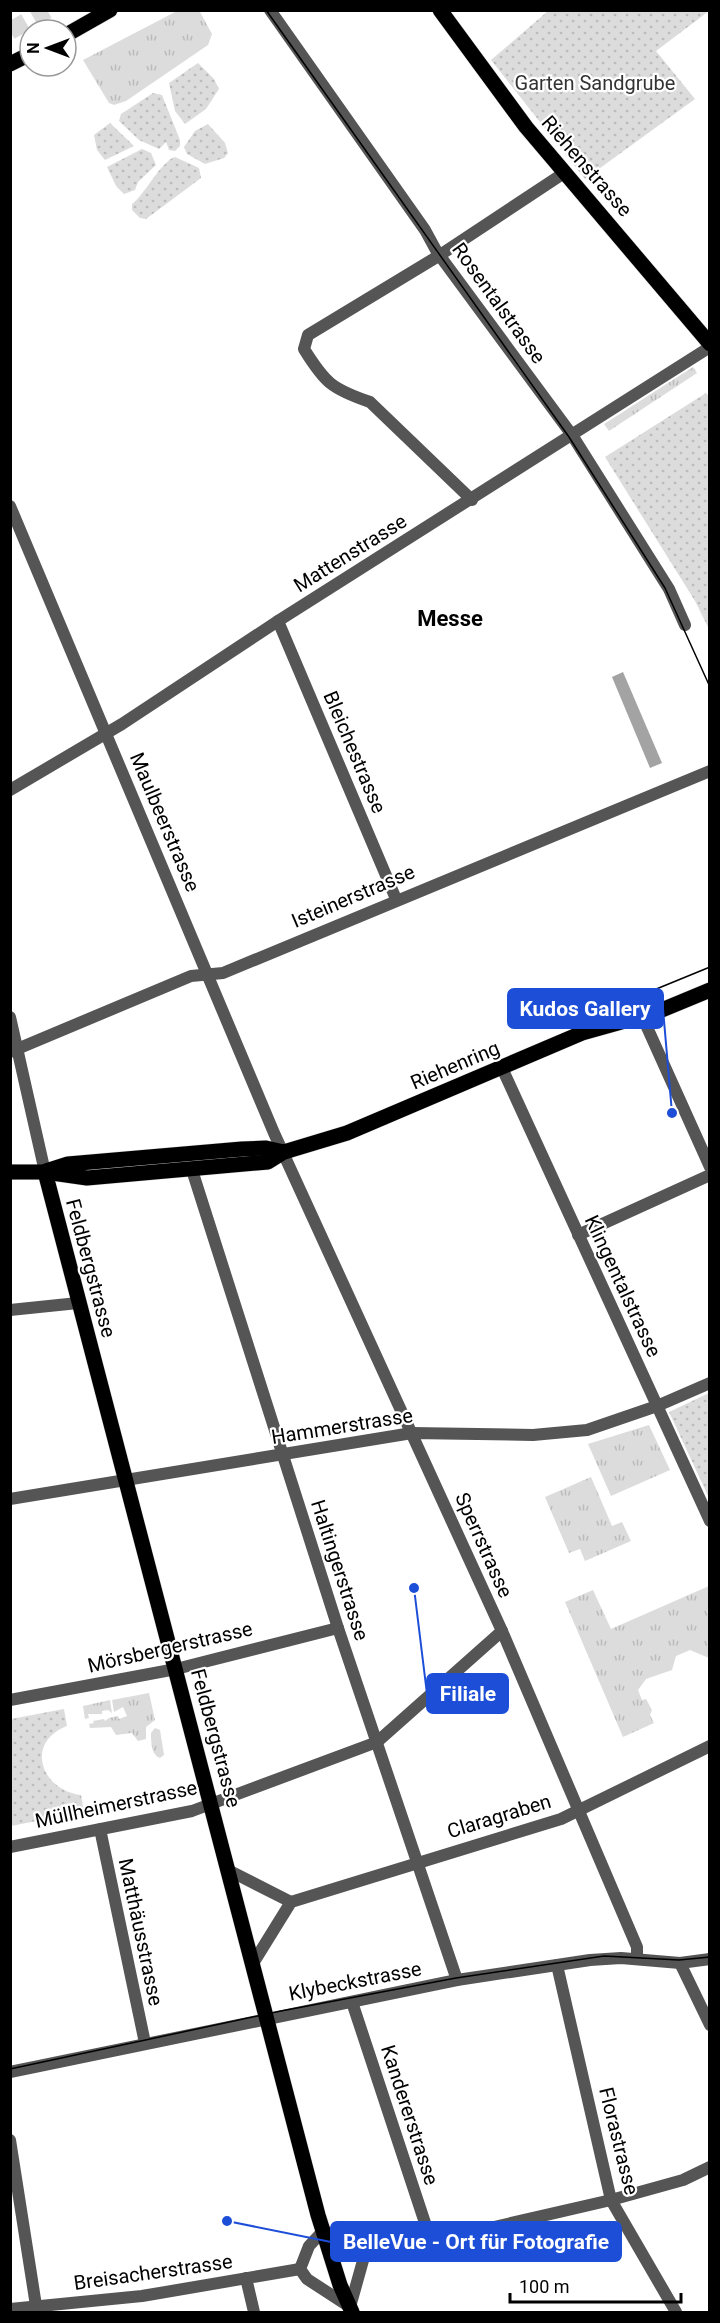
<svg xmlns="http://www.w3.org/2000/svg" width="720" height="2323" viewBox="0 0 720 2323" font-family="Roboto,sans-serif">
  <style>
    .grass { fill: url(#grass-tufts) }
    .park { fill: url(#park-dots) }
    .water { fill: #a3a3a3 }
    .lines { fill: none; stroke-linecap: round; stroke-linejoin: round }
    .highway-tunnel { stroke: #d9d9d9; stroke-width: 18; stroke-dasharray: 18 9; stroke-linecap: butt }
    .major-casing { stroke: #dbdbdb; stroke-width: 16 }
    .minor { stroke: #555; stroke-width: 12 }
    .major { stroke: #000; stroke-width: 15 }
    .tram { stroke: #000; stroke-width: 1.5 }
    .labels { text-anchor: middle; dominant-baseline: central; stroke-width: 4.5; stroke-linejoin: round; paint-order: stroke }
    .park-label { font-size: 20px; fill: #333; stroke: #fff }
    .street-label { font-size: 20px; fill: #000; stroke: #fff }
    .quarter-label { font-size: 22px; font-weight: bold; fill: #000; stroke: #fff }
    .leader { fill: none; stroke: #1d4ed8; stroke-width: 2 }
    .callout-dot { fill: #1d4ed8; stroke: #fff; stroke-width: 2 }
    .callout { fill: #1d4ed8; stroke: #1d4ed8; stroke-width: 2 }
    .callout-label { font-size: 21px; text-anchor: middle; font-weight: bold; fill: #fff }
  </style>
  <defs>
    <pattern id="grass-tufts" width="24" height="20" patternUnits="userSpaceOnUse" patternTransform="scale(1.5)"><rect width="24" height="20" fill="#dcdcdc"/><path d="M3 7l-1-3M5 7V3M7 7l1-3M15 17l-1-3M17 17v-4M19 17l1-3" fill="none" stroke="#bbb"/></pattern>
    <pattern id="park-dots" width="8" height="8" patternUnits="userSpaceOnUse" patternTransform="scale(1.5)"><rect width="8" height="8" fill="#dcdcdc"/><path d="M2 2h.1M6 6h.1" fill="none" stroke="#bbb" stroke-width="1.8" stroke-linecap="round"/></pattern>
  </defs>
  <rect width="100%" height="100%" fill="#fff"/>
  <g class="grass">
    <polygon points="177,11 200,12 212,34 208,45 126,101 114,105 109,103 83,60"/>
    <polygon points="693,367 697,373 609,431 604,424"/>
    <polygon points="649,1425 670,1470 611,1496 588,1444"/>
    <polygon points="591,1477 612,1526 622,1522 631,1541 585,1561 580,1549 569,1553 545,1497"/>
    <polygon points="709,1586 709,1658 690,1650 676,1656 672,1670 646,1679 638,1690 642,1700 646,1699 652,1710 650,1715 654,1723 623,1737 565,1602 593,1590 611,1629"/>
    <polygon points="149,1693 155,1720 146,1727 146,1739 138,1741 132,1733 116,1735 111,1727 90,1728 89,1724 94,1723 93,1721 104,1719 105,1721 109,1718 118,1716 119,1719 127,1716 123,1707 114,1712 112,1700"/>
    <polygon points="110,1700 112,1713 108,1710 102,1711 102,1714 88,1714 89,1718 85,1719 83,1706"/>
    <path d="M155,1728L160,1730L164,1755L160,1758C151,1755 151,1741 151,1733Z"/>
  </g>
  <g class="park">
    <polygon points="548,11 709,11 656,51 695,99 585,179 491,60"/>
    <polygon points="198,63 214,79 219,89 206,109 185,124 175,111 169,83"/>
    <polygon points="153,93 162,95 180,140 180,146 175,151 169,150 166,142 159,149 139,140 119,121 121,114"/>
    <polygon points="110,123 134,146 105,160 97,150 94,135"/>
    <polygon points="208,124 225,143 228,153 224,158 205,164 187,154 184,147 195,131"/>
    <polygon points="142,149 151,153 156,165 138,182 135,190 124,194 116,186 107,167"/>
    <path d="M175,157L199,168L201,178L146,219L140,218L132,210V204C144,196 161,161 175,157Z"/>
    <polygon points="706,393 710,398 709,629 695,601 605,457"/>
    <polygon points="709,1393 709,1498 669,1412"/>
    <path d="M64,1709L67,1726C25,1742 40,1790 81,1795L83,1807L77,1808L78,1813L11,1826V1719Z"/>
  </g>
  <polygon class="water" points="623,672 662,763 650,768 612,677"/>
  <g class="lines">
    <polyline class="highway-tunnel" points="10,31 47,10"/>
    <g class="major-casing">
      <g id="major">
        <polyline points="440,10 526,127 710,344"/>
        <polyline points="66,35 110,10"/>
        <polyline points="10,64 30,54"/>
        <polyline points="46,1171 68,1164 242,1149 266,1148 284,1152"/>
        <polyline points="10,1172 45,1172 87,1178 268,1162 284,1152 347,1133 582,1033 657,1012 710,990"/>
        <polyline points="45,1172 318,2215 340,2285 352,2312"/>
      </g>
    </g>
    <g class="minor">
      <polyline points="270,10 425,230 437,252 572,435 669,589 685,625"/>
      <path d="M472,500L370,402C332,389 325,383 304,349L308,335L440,255L564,173"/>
      <polyline points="10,506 274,1133 502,1631 637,1947 637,1959"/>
      <polyline points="278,621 396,899"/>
      <polyline points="10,790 122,724 278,621 710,347"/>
      <polyline points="642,1016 710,1167"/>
      <polyline points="10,1017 45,1172"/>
      <polyline points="10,1052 191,976 223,973 710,771"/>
      <polyline points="502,1068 710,1521"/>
      <polyline points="192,1170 338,1628 457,1980"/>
      <polyline points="578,1235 710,1175"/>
      <polyline points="10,1310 78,1303"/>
      <polyline points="10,1499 412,1433 533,1435 587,1430 657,1406 710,1383"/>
      <polyline points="10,1700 176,1669 338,1628"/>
      <polyline points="100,1829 145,2043"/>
      <polyline points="10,1847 192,1811 377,1742 502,1631"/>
      <polyline points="228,1870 291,1902"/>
      <polyline points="680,1963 710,2025"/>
      <polyline points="252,1965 291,1902 561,1819 710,1746"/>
      <polyline points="557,1965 611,2200 676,2312"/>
      <polyline points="352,2002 431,2241"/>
      <polyline points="10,2072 457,1980 590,1960 621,1958 680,1963 710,1959"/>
      <polyline points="10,2140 37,2312"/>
      <polygon points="323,2231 342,2237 364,2257 350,2307 307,2279 300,2269 309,2246"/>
      <polyline points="364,2257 611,2200 683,2180 710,2167"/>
      <polyline points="246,2278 254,2312"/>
      <polyline points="10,2309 142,2296 300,2269"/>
    </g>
    <use href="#major" class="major"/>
    <g class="tram">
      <polyline points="266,10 569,437 665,588 710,687"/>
      <polyline points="10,1170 262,1154 321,1140 496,1068 579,1031 649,992 710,967"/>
      <polyline points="10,2069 281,2011 456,1978 604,1956 679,1960 710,1957"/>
    </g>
  </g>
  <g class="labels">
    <g class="park-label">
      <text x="595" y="83">Garten Sandgrube</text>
    </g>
    <g class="street-label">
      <text transform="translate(587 166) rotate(49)">Riehenstrasse</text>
      <text transform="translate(499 303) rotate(54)">Rosentalstrasse</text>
      <text transform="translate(350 553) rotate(-32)">Mattenstrasse</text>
      <text transform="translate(355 752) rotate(67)">Bleichestrasse</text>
      <text transform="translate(165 822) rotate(67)">Maulbeerstrasse</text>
      <text transform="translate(353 896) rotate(-23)">Isteinerstrasse</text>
      <text transform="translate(455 1065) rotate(-23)">Riehenring</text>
      <text transform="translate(91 1268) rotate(75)">Feldbergstrasse</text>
      <text transform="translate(623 1286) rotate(65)">Klingentalstrasse</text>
      <text transform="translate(342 1426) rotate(-9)">Hammerstrasse</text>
      <text transform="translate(484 1545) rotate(66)">Sperrstrasse</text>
      <text transform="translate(340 1570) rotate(72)">Haltingerstrasse</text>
      <text transform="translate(170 1647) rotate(-13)">Mörsbergerstrasse</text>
      <text transform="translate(216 1738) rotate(75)">Feldbergstrasse</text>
      <text transform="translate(116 1804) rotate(-12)">Müllheimerstrasse</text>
      <text transform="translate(499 1816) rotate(-17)">Claragraben</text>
      <text transform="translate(141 1932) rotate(78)">Matthäusstrasse</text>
      <text transform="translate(355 1981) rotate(-11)">Klybeckstrasse</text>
      <text transform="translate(410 2115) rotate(72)">Kandererstrasse</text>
      <text transform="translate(619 2141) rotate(76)">Florastrasse</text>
      <text transform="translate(153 2272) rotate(-8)">Breisacherstrasse</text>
    </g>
    <g class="quarter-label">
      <text x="450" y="618">Messe</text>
    </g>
  </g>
  <path class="leader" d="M672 1113L663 1009M414 1588L427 1694M227 2221L331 2242"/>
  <g class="callout-dot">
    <circle cx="672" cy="1113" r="6"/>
    <circle cx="414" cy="1588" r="6"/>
    <circle cx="227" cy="2221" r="6"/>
  </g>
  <g class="callout">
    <rect x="508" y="989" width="155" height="39" rx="6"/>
    <rect x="427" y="1674" width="81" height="39" rx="6"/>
    <rect x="331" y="2222" width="290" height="39" rx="6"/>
  </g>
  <g class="callout-label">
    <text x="585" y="1016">Kudos Gallery</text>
    <text x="468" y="1701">Filiale</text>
    <text x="476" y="2249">BelleVue - Ort für Fotografie</text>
  </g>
  <rect width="720" height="2323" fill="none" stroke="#000000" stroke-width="24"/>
  <g transform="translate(48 48) rotate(270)"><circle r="28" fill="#ffffff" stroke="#999999" stroke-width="1.5"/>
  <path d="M0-4.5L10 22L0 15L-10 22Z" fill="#000000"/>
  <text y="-9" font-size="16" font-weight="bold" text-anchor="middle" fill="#000000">N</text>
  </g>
  <path d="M510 2293v9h171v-9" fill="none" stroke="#000000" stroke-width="3"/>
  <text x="519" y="2293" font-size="18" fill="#000000" stroke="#ffffff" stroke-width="4.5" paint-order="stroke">100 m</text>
</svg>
